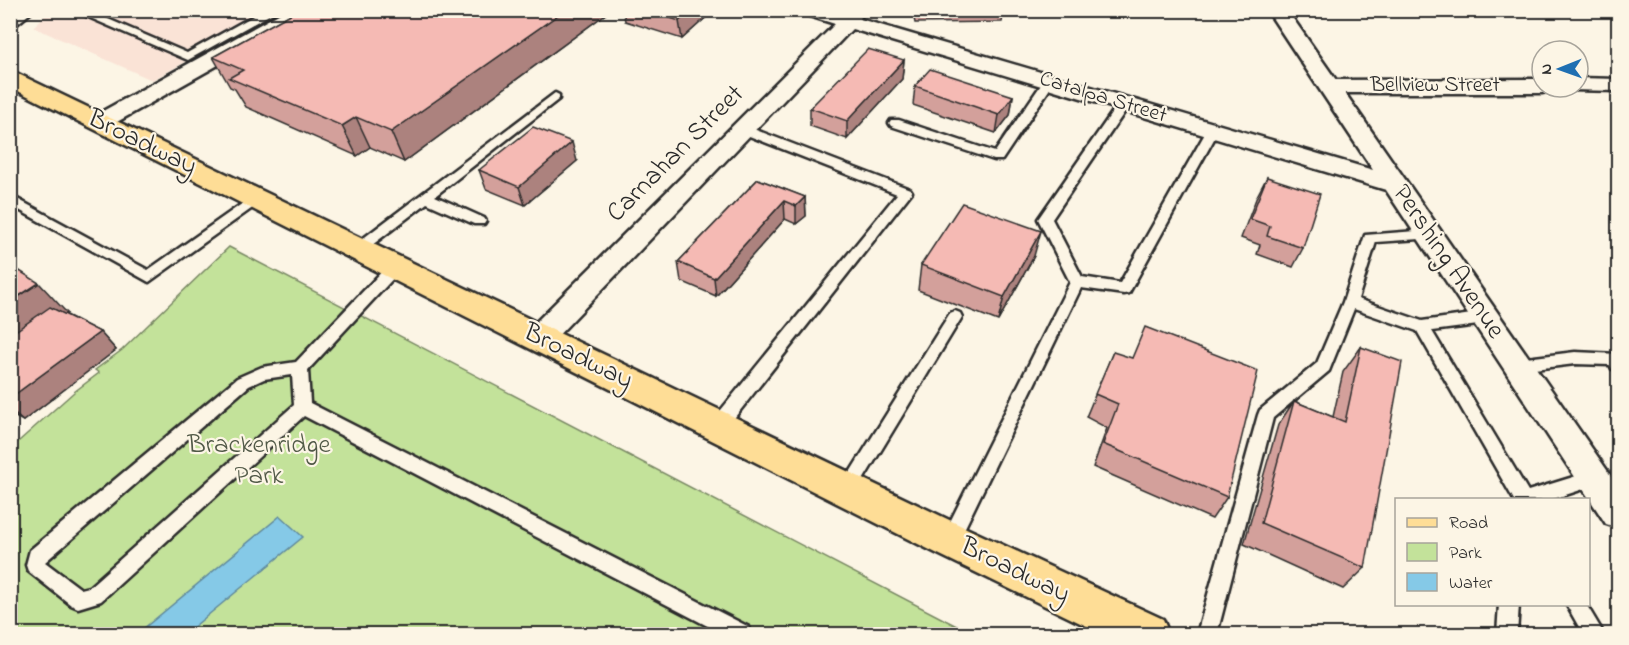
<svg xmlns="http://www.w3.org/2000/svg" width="1629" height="645" viewBox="0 0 1629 645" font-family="'Indie Flower',sans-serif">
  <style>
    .built { fill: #fae3d6 }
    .green { fill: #c3e29a; stroke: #778662; stroke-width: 1.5 }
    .water { fill: #85c9e7; stroke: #618a9c; stroke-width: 1.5 }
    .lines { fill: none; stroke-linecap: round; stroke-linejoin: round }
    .service-casing { stroke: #2b2b2b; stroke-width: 5 }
    .minor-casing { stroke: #2b2b2b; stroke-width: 5 }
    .primary-casing { stroke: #2b2b2b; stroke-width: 5 }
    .service { fill: #fcf5e5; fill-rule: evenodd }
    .minor { fill: #fcf5e5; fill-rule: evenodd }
    .primary { fill: #fedd96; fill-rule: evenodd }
    .wall { fill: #d3a09b; stroke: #2b2b2b; stroke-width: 1.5 }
    .shaded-wall { fill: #ac827e; stroke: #2b2b2b; stroke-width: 1.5 }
    .building { fill: #f5bab4; stroke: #2b2b2b; stroke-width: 1.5 }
    .labels { text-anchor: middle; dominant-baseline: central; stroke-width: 4.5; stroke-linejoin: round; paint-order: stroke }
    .far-street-label { font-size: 22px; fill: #2b2b2b; stroke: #fcf5e5 }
    .street-label { font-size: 27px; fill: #2b2b2b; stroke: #fcf5e5 }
    .park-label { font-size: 27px; fill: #515947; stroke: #fcf5e5 }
  </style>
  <rect width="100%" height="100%" fill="#fcf5e5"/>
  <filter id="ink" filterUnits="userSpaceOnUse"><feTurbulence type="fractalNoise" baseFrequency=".0167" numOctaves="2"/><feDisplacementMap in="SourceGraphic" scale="12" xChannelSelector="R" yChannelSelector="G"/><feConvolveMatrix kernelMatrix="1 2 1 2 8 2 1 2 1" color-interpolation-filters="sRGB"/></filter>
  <g filter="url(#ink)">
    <polygon class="built" points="50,11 280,11 152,80 33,27"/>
    <polygon class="green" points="229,247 972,634 11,634 10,449 74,392 99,373 95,370 122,350"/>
    <polygon class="water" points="280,516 303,537 185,634 137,634"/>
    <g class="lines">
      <g class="service-casing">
        <g id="service">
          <polygon points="72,10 87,10 187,53 264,10 278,10 188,60"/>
          <polygon points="1049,78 1055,81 1002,160 994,160 891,126 889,123 891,120 899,120 995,152 1045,79"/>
          <polygon points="555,93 559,95 559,99 435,196 484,218 486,221 484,224 474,224 427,203 363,252 353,252 351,249 353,246"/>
          <polygon points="1124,100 1130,104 1052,219 1082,277 1120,283 1207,130 1213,126 1219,130 1129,293 1124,294 1081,288 956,546 950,548 944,546 941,540 1070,282 1038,219 1120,101"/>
          <polygon points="743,125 910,189 912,192 724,431 718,433 712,431 710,426 712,421 897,194 739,132 737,129"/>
          <polygon points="10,195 148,270 253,196 258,195 265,199 149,282 10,205"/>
          <polygon points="1429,230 1436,235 1434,238 1376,242 1358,299 1422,321 1486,312 1491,314 1493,318 1491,322 1486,324 1432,331 1528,491 1596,470 1602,473 1605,478 1602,483 1550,500 1514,500 1417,331 1354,309 1329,371 1273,418 1217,634 1197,634 1258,415 1260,410 1317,363 1343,302 1365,235"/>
          <path d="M395,262L400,263L402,267L400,271L308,370L310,403L749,627L752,634H723L304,416L101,601L78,608L71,605L28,571L26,565L30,550L237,378L262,367L296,362L390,263ZM292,375L294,405L89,587L81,589L45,562L249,386L264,379Z"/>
          <polygon points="955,311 960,313 962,317 854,495 848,498 842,495 839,490 842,485 950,313"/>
          <polygon points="1575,352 1618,354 1618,371 1612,369 1610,365 1575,364 1518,371 1512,369 1510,365 1512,361 1518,359"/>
          <polygon points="1499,604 1519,604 1517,634 1497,634"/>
          <polygon points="1566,604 1586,604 1604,634 1583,634"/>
        </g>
      </g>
      <g class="minor-casing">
        <g id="minor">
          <polygon points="10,10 34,10 17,24 10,26"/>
          <polygon points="286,10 312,10 309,14 108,127 100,129 92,127 89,122 92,117"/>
          <polygon points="800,10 833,10 843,13 844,10 864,10 860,19 1373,170 1267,10 1287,10 1336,80 1542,79 1542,87 1552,87 1550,91 1542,93 1345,93 1618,486 1618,528 1606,524 1386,190 852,29 548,346 538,349 528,346 524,338 528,330 835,24 803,14"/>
          <polygon points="1578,78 1618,79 1618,91 1570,90 1568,87 1578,87"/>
        </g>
      </g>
      <g class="primary-casing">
        <polygon id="primary" points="10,70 964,527 1163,619 1169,634 1103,634 936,553 10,87"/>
      </g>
      <use href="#service" class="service"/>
      <use href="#minor" class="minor"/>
      <use href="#primary" class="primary"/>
    </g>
    <g class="wall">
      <polygon points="298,10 611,10 404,162 370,147 357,156 246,107 235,89 230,87 213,57"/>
      <polygon points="623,10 711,10 711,13 682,39 625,21"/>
      <polygon points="912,10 1004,10 1002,22 915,23"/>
      <polygon points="904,60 902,79 847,139 810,126 810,108"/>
      <polygon points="915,86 1013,96 1010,115 996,133 913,105"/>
      <polygon points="577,161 525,205 486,189 479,170"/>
      <polygon points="1267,177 1303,248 1293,267 1257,254 1260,245 1241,238 1257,196"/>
      <polygon points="758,179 805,197 806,216 796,224 785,219 716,296 681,281 678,262"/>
      <polygon points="1034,256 998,321 918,290 921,265"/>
      <polygon points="10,265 67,313 65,314 100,332 116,350 23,421 10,414"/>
      <polygon points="1361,347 1365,568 1343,589 1244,544 1278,425 1294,401 1333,417 1343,372"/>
      <polygon points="1113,352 1227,497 1212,519 1093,467 1107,428 1086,417"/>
    </g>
    <g class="shaded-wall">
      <polygon points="565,10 611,10 404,162 391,132"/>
      <polygon points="692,10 711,10 711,13 682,39 679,21"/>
      <polygon points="904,60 902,79 847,139 847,121"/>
      <polygon points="1013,96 1010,115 996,133 999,115"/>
      <polygon points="356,117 370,147 357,156 342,126"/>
      <polygon points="572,142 577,161 525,205 519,187"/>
      <polygon points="805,197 806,216 796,224 796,206"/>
      <polygon points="784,201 785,219 716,296 714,278"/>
      <polygon points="1041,231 1034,256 998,321 1004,297"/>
      <polygon points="39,283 67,313 10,351 10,302"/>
      <polygon points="100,332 116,350 23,421 10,410 10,398"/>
    </g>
    <g class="building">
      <polygon points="298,10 565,10 391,132 356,117 342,126 229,78 243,70 213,57"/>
      <polygon points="646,10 692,10 679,21"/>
      <polygon points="868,49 904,60 847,121 810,108"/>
      <polygon points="930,69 1013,96 999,115 915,86"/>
      <polygon points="533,127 572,142 519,187 479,170"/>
      <polygon points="1267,177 1320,194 1303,248 1267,236 1270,226 1250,219"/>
      <polygon points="758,179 805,197 796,206 784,201 714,278 678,262"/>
      <polygon points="962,203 1041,231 1004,297 921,265"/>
      <polygon points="10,265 39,283 10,302"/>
      <polygon points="50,307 100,332 10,398 10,335"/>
      <polygon points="1145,327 1258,371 1227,497 1103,444 1118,404 1095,394 1113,352 1132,358"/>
      <polygon points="1361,347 1402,362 1365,568 1261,523 1294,401 1345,422"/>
    </g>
  </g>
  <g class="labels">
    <g class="far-street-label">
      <text x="1435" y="86">Bellview Street</text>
      <text transform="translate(1103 98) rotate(17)">Catalpa Street</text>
    </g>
    <g class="street-label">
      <text transform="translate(142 143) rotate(26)">Broadway</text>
      <text transform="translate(676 154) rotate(-45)">Carnahan Street</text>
      <text transform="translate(1448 262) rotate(56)">Pershing Avenue</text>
      <text transform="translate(578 357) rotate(26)">Broadway</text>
      <text transform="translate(1015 571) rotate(26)">Broadway</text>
    </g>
    <g class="park-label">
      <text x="259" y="445">Brackenridge<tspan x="259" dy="31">Park</tspan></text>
    </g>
  </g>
  <rect width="1629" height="645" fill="none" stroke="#fcf5e5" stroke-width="36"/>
  <rect x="18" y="18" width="1593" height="609" fill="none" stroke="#2b2b2b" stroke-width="2" filter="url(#ink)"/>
  <rect x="1395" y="498" width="195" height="108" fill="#fcf5e5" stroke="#a8a49b" stroke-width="1.5"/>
  <rect x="1407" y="518" width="30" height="9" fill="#fedd96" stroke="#a8a49b" stroke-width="1.5"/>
  <text x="1449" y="528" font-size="18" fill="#2b2b2b">Road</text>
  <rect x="1407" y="543" width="30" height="18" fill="#c3e29a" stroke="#a8a49b" stroke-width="1.5"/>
  <text x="1449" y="558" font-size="18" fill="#2b2b2b">Park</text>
  <rect x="1407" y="573" width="30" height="18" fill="#85c9e7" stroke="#a8a49b" stroke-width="1.5"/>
  <text x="1449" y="588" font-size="18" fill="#2b2b2b">Water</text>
  <g transform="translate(1560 69) rotate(269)"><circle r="28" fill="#fcf5e5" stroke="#a8a49b" stroke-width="1.5"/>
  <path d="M0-4.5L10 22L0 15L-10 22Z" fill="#1f6fb2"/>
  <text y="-9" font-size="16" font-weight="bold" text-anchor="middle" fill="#2b2b2b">N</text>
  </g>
</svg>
